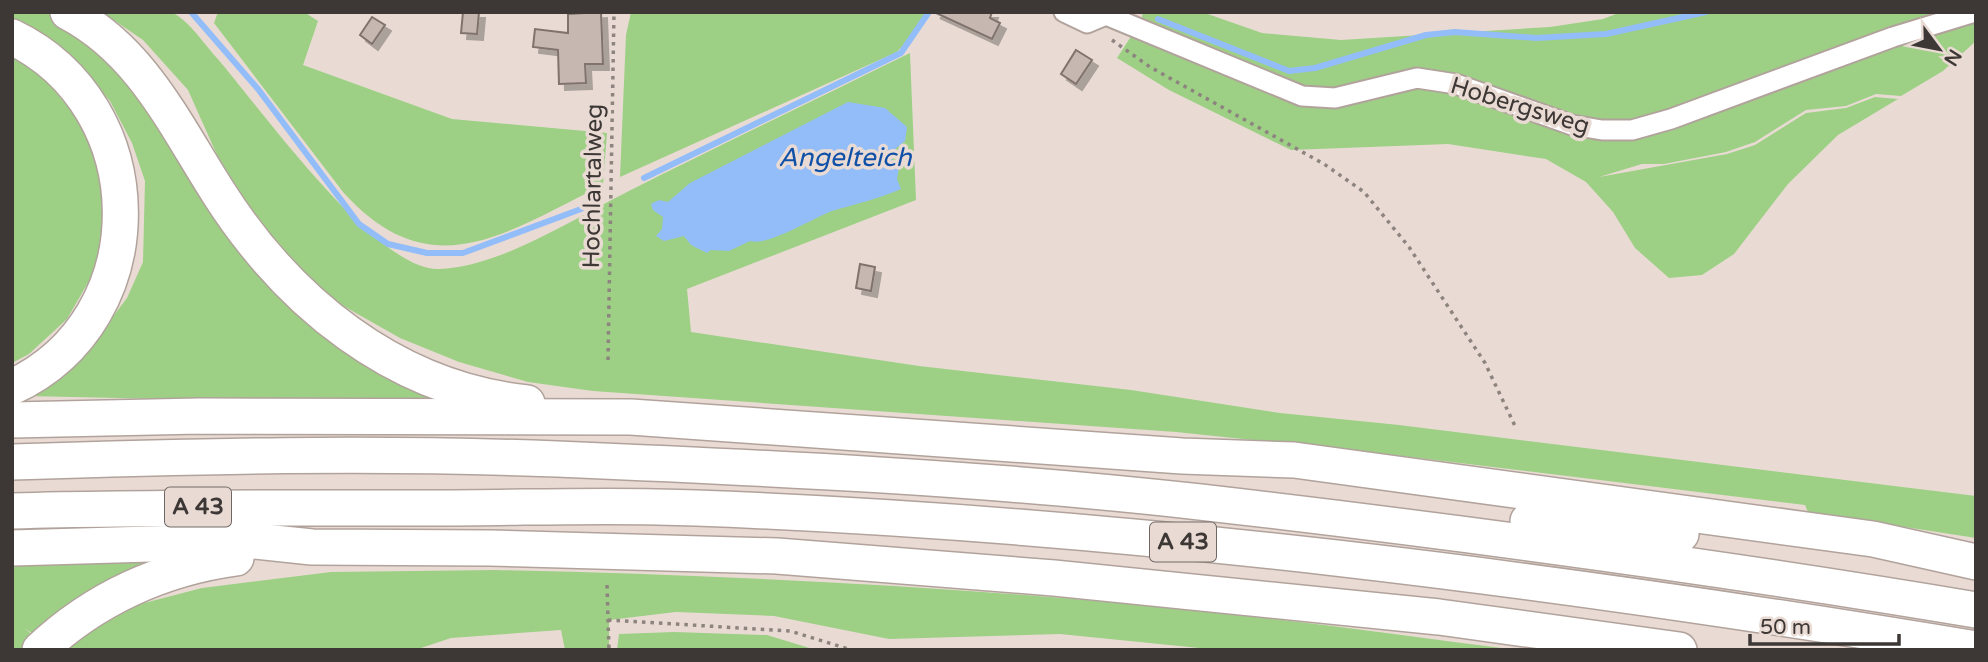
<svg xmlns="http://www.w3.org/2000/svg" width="1988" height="662" viewBox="0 0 1988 662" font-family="'Varela Round',sans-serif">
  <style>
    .green { fill: #9dd085 }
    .water { fill: #93bdf9 }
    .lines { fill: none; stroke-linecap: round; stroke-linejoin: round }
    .stream { stroke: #93bdf9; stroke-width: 6 }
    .building { fill: #c6b8b1; stroke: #80736d; stroke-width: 2; filter: url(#shadow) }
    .minor-casing { stroke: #b1a39c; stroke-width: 23 }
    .motorway-casing { stroke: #b1a39c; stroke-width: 38 }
    .path { stroke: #8d837f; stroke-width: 3.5; stroke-dasharray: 3.5 5; stroke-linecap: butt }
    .minor { stroke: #fff; stroke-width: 19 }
    .motorway { stroke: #fff; stroke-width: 35 }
    .labels { text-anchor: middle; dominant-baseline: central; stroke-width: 7; stroke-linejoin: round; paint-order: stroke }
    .shield { fill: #e9dbd4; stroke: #716865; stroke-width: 2 }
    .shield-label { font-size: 23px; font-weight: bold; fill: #3d3735 }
    .street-label { font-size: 24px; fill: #3d3735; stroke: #e9dbd4 }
    .water-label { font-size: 26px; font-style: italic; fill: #1051a7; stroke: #e9dbd4 }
  </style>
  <defs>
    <filter id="shadow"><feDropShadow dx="6" dy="6" stdDeviation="0" flood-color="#0004"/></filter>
  </defs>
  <rect width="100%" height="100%" fill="#e9dbd4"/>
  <g class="green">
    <polygon points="12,12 55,12 103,44 241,251 277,296 326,337 382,374 428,398 385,404 27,396 85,353 127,298 143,262 145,181 132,143 110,101 85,73 35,30 12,20"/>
    <path d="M102,12C116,12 161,8 171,12C188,19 204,44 216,57C259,106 375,271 439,269C501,267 574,218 629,191C722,144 817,99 910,53L916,200L687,289L691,332L919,366L1131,390L1280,413L1399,425L1976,496V538L1808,512L1805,505L1377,453L1176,432L593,391L528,382L459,362L400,338L324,295L271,242L217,155L188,90L143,40Z"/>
    <path d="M218,12H304L318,21L303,65L452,119L607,133L603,185C507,232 431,290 343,192L214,23Z"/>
    <polygon points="631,12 926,12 912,36 897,52 620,177 626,35"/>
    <polygon points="1143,12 1202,12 1262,33 1341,40 1550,27 1603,19 1621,12 1976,12 1976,41 1943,71 1901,96 1876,94 1846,106 1806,110 1755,142 1726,152 1664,164 1642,164 1599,177 1727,154 1755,145 1806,113 1846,108 1875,97 1898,99 1838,135 1788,184 1734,254 1702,275 1669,278 1635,248 1613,212 1586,182 1546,159 1448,144 1291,150 1169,90 1117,58 1141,21"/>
    <polygon points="12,49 24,54 98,143 109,224 93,274 67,319 29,354 12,363"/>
    <polygon points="180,559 41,639 24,628 39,640 32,650 12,650 12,561"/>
    <path d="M495,570C732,575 968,587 1203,611C1308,622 1413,637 1518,650H1219L1060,634L889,639L774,616L676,612L609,620V650H565L561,630L451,638L415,650H64L121,609L202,588L331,572Z"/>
    <polygon points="674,632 767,635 816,650 617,650 619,634"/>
  </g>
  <path class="water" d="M848,102L885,108L907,127L905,141L894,150L892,160L899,167L897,179L901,189C880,198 857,204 835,210C816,216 768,247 750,241L729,251L711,250L707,253L691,245L684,236L664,241L656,236L662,229L663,217L653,210L651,204L659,200L668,202L690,183Z"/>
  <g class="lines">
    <g class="stream">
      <polyline points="191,12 258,89 359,224 388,244 427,253 463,253 581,209"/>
      <polyline points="1158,19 1289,71 1315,68 1426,35 1455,32 1536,38 1606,34 1706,12"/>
      <polyline points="644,178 901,53 929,12"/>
    </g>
  </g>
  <g class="building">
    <polygon points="463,12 479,12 477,34 461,33"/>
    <polygon points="601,12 603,64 585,64 586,83 559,84 558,50 533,47 535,29 568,33 568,14"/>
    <polygon points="934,12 992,12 990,18 1000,23 992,39"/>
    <polygon points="372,17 385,25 372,44 360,35"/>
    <polygon points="1076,50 1092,60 1076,84 1061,74"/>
    <polygon points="860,264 875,267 871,291 856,288"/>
  </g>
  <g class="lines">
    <g class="minor-casing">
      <g id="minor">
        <polyline points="1064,12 1087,23 1113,12"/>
        <polyline points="1106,15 1302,96 1335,98 1417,78 1456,84 1572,125 1602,130 1632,130 1671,119 1893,37 1975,12"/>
      </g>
    </g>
    <g class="motorway-casing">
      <g id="motorway">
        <path d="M68,12C142,51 175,125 218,192C288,302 394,389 527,403"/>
        <path d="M12,37C155,106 158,319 12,387"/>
        <polyline points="12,420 200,416 631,417 1182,456 1294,460 1873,539 1976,562"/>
        <path d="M12,462C194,456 376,452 557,459C771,468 987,478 1200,502C1459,532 1719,567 1976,610"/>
        <path d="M12,511C154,507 296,508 438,508C524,508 610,504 696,508C1126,524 1552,579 1976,649"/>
        <polyline points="1528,521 1681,534"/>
        <polyline points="12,548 254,541 312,547 490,548 777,556 1054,578 1439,617 1679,650"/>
        <path d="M40,650C94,599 162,568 236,558"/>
      </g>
    </g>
    <g class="path">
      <polyline points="1112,40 1150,67 1324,164 1364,192 1409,247 1485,363 1516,428"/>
      <polyline points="608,360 614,12"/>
      <polyline points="607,585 609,650"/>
      <polyline points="608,620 790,631 852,650"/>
    </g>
    <use href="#minor" class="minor"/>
    <use href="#motorway" class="motorway"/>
  </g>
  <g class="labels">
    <g class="shield">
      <rect x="165" y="487.5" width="66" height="39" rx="5"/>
      <rect x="1150" y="522.5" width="66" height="39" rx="5"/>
    </g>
    <g class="shield-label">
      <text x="198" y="507">A 43</text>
      <text x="1183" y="542">A 43</text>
    </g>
    <g class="street-label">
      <text transform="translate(1520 106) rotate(17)">Hobergsweg</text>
      <text transform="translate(593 186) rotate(-89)">Hochlartalweg</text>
    </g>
    <g class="water-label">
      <text x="845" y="157">Angelteich</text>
    </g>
  </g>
  <rect width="1988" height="662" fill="none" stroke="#3d3735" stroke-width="28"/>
  <g transform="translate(1939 49) rotate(122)" stroke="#e9dbd4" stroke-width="5" paint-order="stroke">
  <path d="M0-5L12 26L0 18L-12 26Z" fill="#3d3735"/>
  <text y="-10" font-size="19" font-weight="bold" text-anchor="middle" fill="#3d3735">N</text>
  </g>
  <path d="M1750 634v10h149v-10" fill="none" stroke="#3d3735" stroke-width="3.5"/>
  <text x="1760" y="634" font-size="21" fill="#3d3735" stroke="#e9dbd4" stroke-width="5" paint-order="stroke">50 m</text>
</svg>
